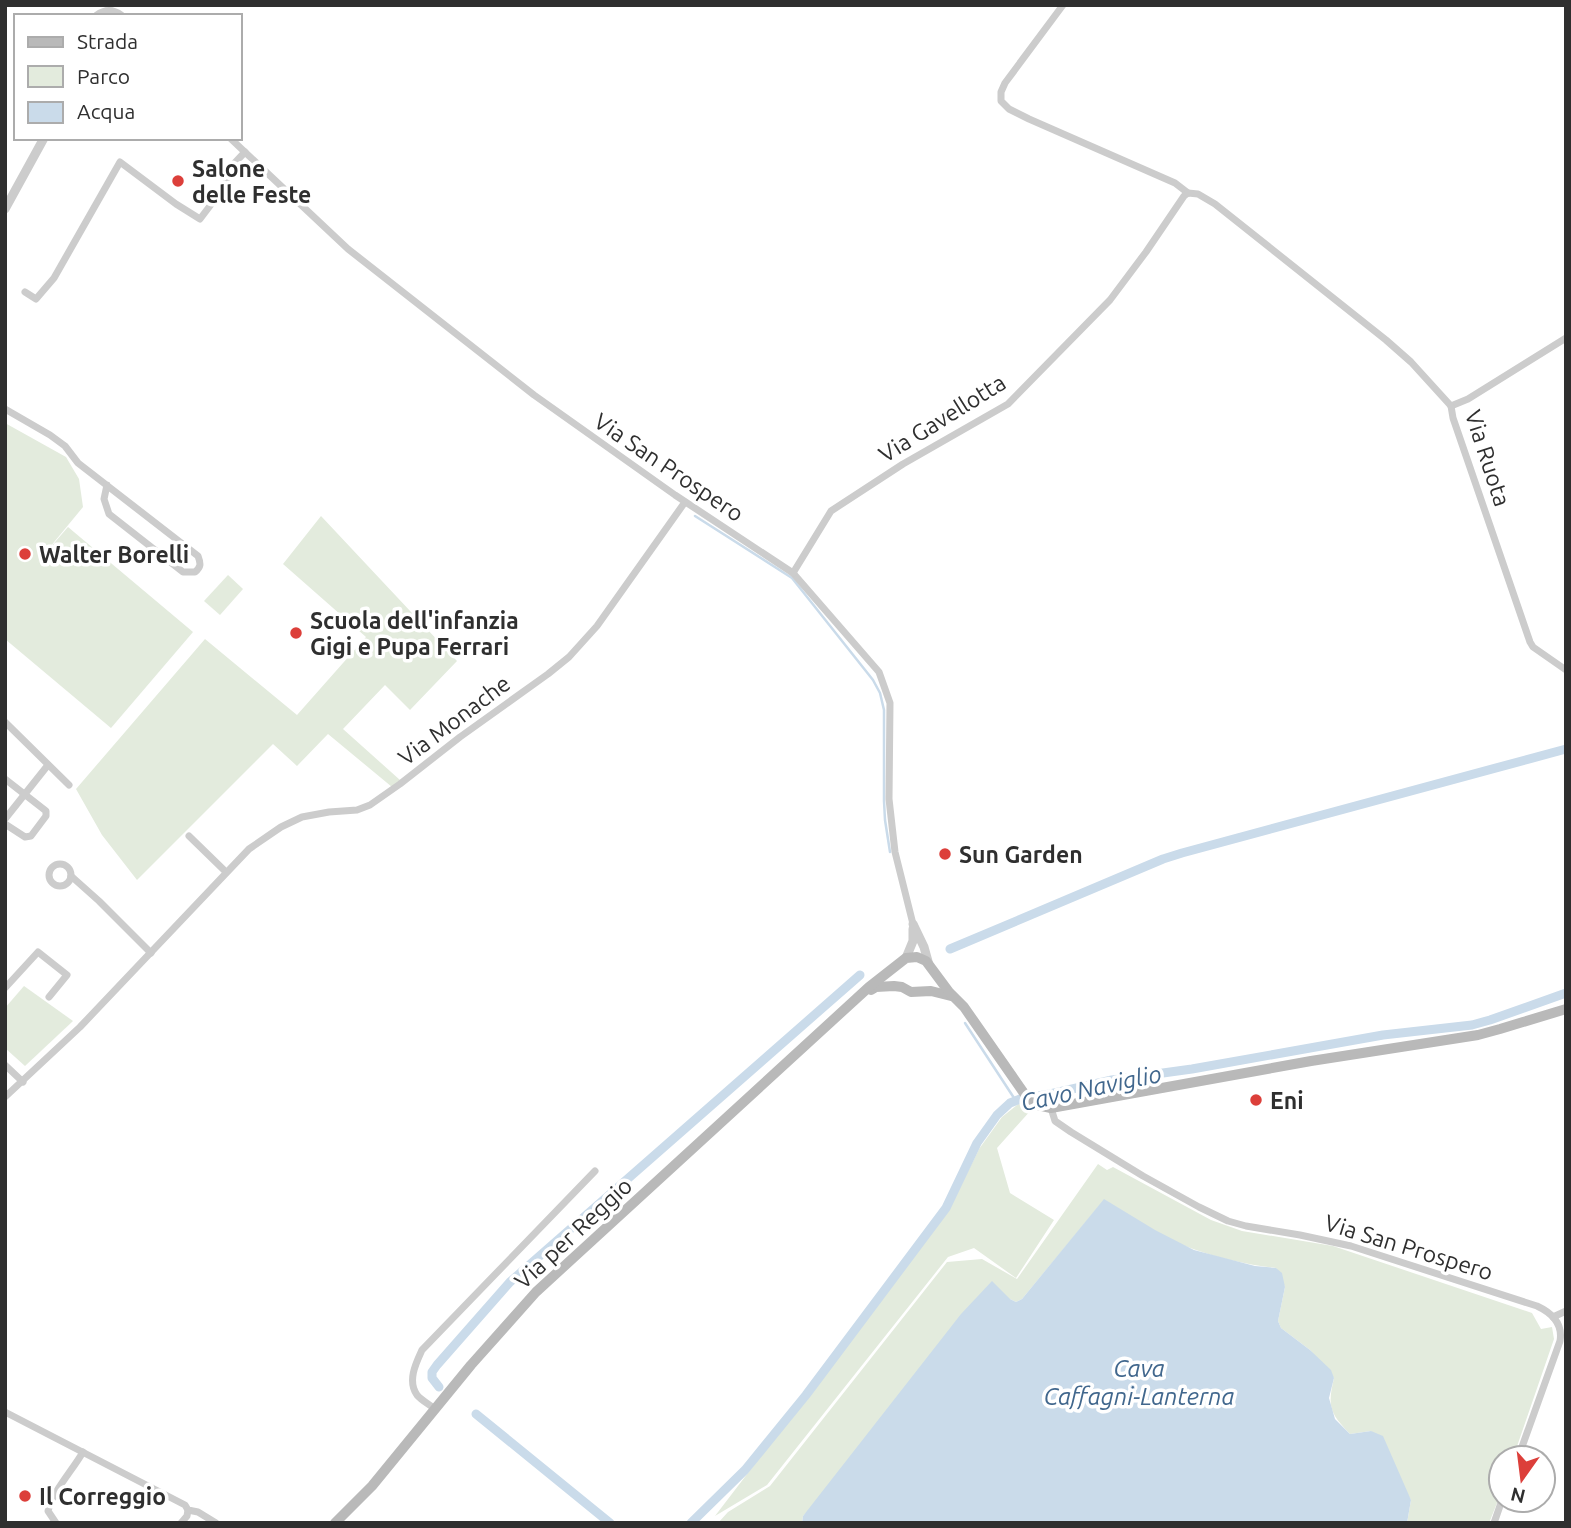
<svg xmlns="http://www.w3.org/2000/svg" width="1571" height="1528" viewBox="0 0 1571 1528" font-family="Ubuntu,sans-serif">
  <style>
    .green { fill: #e3ebdd }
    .water { fill: #cadbea }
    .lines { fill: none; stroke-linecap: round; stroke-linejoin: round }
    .stream { stroke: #cadbea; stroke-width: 2.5 }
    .canal { stroke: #cadbea; stroke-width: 9 }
    .minor { stroke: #ccc; stroke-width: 7 }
    .tertiary { stroke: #ccc; stroke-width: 9 }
    .secondary { stroke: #b9b9b9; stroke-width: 10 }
    .poi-dot { fill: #dc3f3a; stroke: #fff; stroke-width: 2.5 }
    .labels { text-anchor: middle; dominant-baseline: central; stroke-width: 7; stroke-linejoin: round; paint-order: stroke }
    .poi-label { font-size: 23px; font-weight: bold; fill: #2f2f2f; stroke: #fff; text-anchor: start }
    .street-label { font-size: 23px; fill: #2f2f2f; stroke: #fff }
    .water-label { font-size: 24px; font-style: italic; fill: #41678d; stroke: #fff }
  </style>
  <rect width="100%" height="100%" fill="#fff"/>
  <g class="green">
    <polygon points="5,423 66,457 79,479 83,507 36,564 68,527 193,632 111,728 5,639"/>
    <polygon points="321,516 457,661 410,710 385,685 343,729 400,780 392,787 328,734 297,766 273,744 137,880 102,835 76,789 205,639 297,715 366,637 283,564"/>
    <polygon points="228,575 243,589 220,615 204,601"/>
    <polygon points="24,986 73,1021 25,1066 5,1048 5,1008"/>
    <polygon points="1021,1102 1032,1109 997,1148 1010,1193 1054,1220 1016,1278 974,1248 948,1257 767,1485 715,1516 949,1210 979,1149 1002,1117"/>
    <path d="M1098,1164L1107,1170L1113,1167L1211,1220L1242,1231L1333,1246L1532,1313L1541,1329L1552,1327L1554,1339L1513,1458H1501V1493L1489,1523H1407L1411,1500L1371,1431L1350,1434C1330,1413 1327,1407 1334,1378L1310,1350L1281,1328L1278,1321L1285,1287L1276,1268C1249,1265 1222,1259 1196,1250C1163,1239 1134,1217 1104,1200L1022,1299L1016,1302L1010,1299L803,1516L802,1523H718L728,1512L770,1486L947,1262L982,1259L1017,1279Z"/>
  </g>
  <polygon class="water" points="1104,1199 1155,1230 1194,1250 1255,1266 1276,1268 1282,1273 1285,1287 1278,1321 1281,1328 1310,1350 1331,1370 1334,1378 1329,1398 1335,1419 1350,1434 1371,1431 1383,1436 1411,1500 1407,1523 802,1523 803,1516 961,1314 992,1281 1010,1299 1016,1302 1022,1299"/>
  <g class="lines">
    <g class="stream">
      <polyline points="695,516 792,578 873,680 880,693 884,710 884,801 885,820 890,852"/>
      <polyline points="965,1023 1016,1101"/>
    </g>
    <g class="canal">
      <polyline points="950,949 1163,859 1182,853 1566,749"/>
      <polyline points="439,1387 432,1378 432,1372 437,1365 510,1282 860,975"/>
      <polyline points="476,1414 610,1523"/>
      <polyline points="691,1523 745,1470 806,1395 946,1208 977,1143 997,1115 1010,1103 1020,1099 1050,1094 1112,1080 1192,1069 1383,1035 1472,1025 1490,1020 1566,993"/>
    </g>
    <g class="minor">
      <polyline points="1063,5 1005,83 1001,92 1001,101 1009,109 1029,119 1175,183 1188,193"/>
      <polyline points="230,138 348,249 534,395 675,495 793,573 879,672 890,703 889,799 895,852 913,924"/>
      <polyline points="25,292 36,299 54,278 120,162 176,204 200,219 225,186 230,168 245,152"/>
      <polyline points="1451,406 1453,418 1530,642 1533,647 1566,670"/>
      <polyline points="1451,406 1468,399 1566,338"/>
      <path d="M5,409L50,435L65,446L78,463L198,556C201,564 201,567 195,572H183L109,514L104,499L107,485"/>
      <polyline points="793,573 831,511 903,464 1008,404 1110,300 1146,252 1184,196 1188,193 1198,194 1215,204 1386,340 1411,362 1451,406"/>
      <polyline points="5,722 69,785"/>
      <polyline points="5,779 46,811 46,816 31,836 25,837 5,824"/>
      <polyline points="5,819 48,765"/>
      <polyline points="189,836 226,872"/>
      <circle cx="60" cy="875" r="11"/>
      <polyline points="71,876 99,901 151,953"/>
      <polyline points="5,988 38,952 67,975 49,997"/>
      <polyline points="5,1065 23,1082"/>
      <polyline points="5,1097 80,1027 249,849 281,827 302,817 329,812 357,810 370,805 400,784 460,737 548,674 569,657 597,626 685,502"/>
      <path d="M1051,1108L1055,1121L1071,1132L1143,1176L1199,1207L1228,1221L1246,1226L1300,1235L1351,1246L1537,1306C1552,1313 1563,1324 1560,1341L1518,1458"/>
      <polyline points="1553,1317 1566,1311"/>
      <path d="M435,1409C430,1405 421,1400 417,1395C407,1381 416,1363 422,1350L595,1171"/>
      <polyline points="5,1412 185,1505 188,1510 198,1512 216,1523"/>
      <path d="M56,1523L48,1511C53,1491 72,1471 83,1452"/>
      <polyline points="181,1523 187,1516 188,1510"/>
      <polyline points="1494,1523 1502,1500"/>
    </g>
    <g class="tertiary">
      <path d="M97,16C105,10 113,10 121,16"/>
      <polyline points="5,209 44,138"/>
      <polyline points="913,924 924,947 929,965"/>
      <polyline points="906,958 913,941 913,929"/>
    </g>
    <g class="secondary">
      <polyline points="871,990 876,987 894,986 902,987 911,992 931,991 951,996"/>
      <polyline points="335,1523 372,1486 471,1365 536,1292 869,987 906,958 917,957 926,961 949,992 964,1007 1026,1096 1037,1105 1051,1108 1311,1061 1478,1035 1500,1029 1566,1009"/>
    </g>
  </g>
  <g class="poi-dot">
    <circle cx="178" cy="181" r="7"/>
    <circle cx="25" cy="554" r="7"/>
    <circle cx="296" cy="633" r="7"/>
    <circle cx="945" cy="854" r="7"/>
    <circle cx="1256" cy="1100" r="7"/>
    <circle cx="25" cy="1496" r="7"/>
  </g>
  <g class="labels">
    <g class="poi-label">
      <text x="192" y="168">Salone<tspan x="192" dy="26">delle Feste</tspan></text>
      <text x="39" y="554">Walter Borelli</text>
      <text x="310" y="620">Scuola dell'infanzia<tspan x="310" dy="26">Gigi e Pupa Ferrari</tspan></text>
      <text x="959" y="854">Sun Garden</text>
      <text x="1270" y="1100">Eni</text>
      <text x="39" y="1496">Il Correggio</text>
    </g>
    <g class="street-label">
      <text transform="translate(942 418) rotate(-32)">Via Gavellotta</text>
      <text transform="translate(1488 458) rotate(72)">Via Ruota</text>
      <text transform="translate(669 467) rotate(34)">Via San Prospero</text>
      <text transform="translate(454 720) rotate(-37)">Via Monache</text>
      <text transform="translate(573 1233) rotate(-43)">Via per Reggio</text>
      <text transform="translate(1409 1247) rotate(17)">Via San Prospero</text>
    </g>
    <g class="water-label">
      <text transform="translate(1091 1088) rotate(-12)">Cavo Naviglio</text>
      <text x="1139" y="1368">Cava<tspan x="1139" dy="28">Caffagni-Lanterna</tspan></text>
    </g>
  </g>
  <rect width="1571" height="1528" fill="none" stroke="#2f2f2f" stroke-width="14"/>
  <rect x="14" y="14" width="228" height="126" fill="#ffffff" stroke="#acacac" stroke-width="2"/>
  <rect x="28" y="37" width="35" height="10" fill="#b9b9b9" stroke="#acacac" stroke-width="2"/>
  <text x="77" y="49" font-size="21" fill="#2f2f2f">Strada</text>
  <rect x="28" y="66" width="35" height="21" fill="#e3ebdd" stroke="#acacac" stroke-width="2"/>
  <text x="77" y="84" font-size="21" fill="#2f2f2f">Parco</text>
  <rect x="28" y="102" width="35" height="21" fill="#cadbea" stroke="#acacac" stroke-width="2"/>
  <text x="77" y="119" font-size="21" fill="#2f2f2f">Acqua</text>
  <g transform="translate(1522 1479) rotate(194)"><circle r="33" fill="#ffffff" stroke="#acacac" stroke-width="2"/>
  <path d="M0-5L12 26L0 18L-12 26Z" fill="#dc3f3a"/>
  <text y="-10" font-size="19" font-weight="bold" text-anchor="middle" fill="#2f2f2f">N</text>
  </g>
</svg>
